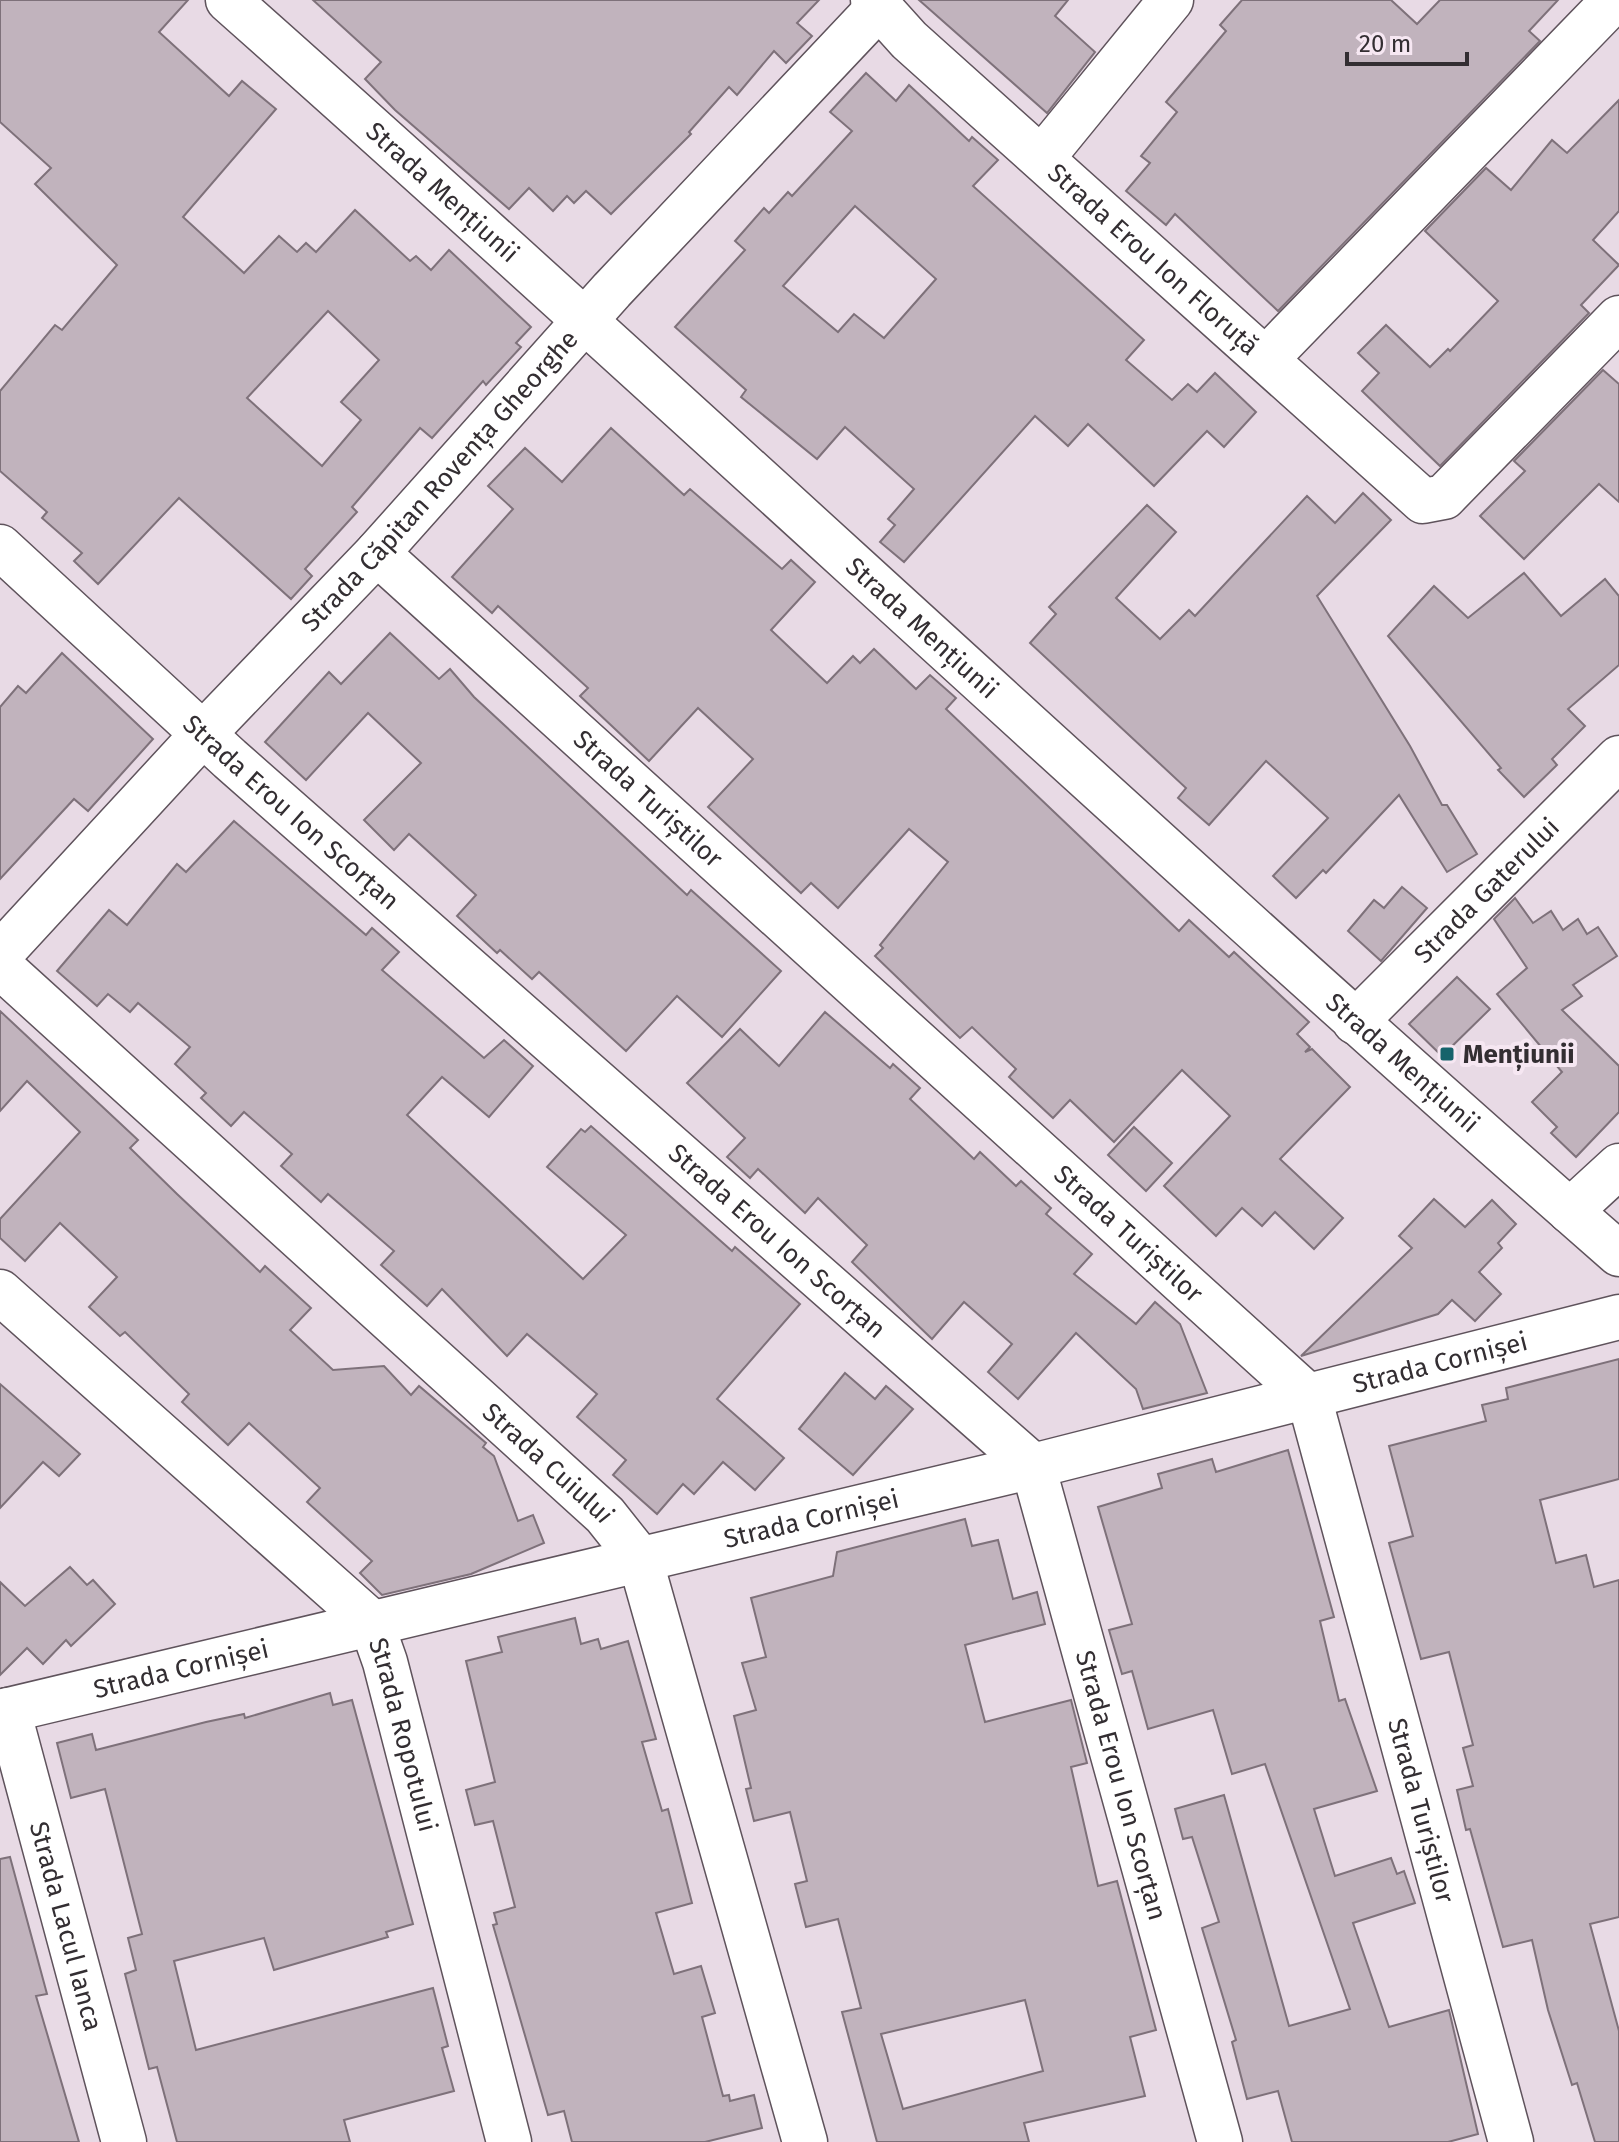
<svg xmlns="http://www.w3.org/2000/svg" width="1619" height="2142" viewBox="0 0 1619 2142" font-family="'Fira Sans',sans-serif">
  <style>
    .building { fill: #c1b3bd; stroke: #7e717a; stroke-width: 2; fill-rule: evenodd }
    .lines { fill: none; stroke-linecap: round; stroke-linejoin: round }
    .minor-casing { stroke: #5f535c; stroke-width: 47 }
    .minor { stroke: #fff; stroke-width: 44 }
    .poi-dot { fill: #15636b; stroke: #f6e7f2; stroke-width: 3 }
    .labels { text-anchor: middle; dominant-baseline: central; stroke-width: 8; stroke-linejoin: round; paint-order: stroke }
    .street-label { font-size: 26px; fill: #332e32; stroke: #f6e7f2 }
    .poi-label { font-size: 26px; font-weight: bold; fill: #332e32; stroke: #f6e7f2; text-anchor: start }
  </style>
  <rect width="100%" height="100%" fill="#e8dae5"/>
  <g class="building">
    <path d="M0,0H188L159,32L229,96L242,81L276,109L183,217L244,273L279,236L297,252L306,243L316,252L355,210L410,261L416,256L431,270L449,250L531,327L516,343L521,347L486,385L483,381L432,438L420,428L352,507L357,512L305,569L312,576L291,599L179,498L98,584L74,561L82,553L42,518L47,512L0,471V391L55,325L62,330L117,265L35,184L51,168L0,122ZM328,311L379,360L341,402L361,420L322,466L247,398Z"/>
    <polygon points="313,0 819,0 797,23 812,36 786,63 774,51 737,95 729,87 689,132 691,134 611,214 586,191 574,203 567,196 553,211 529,188 509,209 395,110 365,79 381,62"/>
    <polygon points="919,0 1068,0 1055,16 1095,52 1047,113"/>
    <polygon points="1242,0 1391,0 1417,24 1440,0 1558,0 1529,31 1540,41 1278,311 1175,214 1166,225 1126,191 1150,163 1141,156 1177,112 1166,102 1226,31 1220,25"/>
    <path d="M866,73L896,101L909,85L969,141L972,137L998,160L973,186L1144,340L1126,360L1172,400L1188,384L1197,392L1215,373L1256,412L1224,447L1207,431L1154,486L1088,424L1068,446L1035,416L904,562L880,542L895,525L888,519L914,489L845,427L817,459L741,397L746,390L675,327L745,250L735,241L764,208L769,213L788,192L792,196L852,131L830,112ZM855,206L936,279L884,338L854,314L838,332L783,286Z"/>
    <polygon points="1619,100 1619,211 1593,240 1619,265 1581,305 1589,313 1440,466 1362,391 1379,373 1358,353 1386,325 1430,367 1448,349 1450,351 1498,301 1425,231 1486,168 1511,190 1552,140 1567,153"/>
    <polygon points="1603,370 1619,384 1619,502 1599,484 1524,559 1480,516 1525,471 1514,461"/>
    <polygon points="611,428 684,495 690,489 782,569 791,560 815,582 771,630 827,683 853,656 860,663 874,649 916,689 930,675 956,698 946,709 1179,931 1189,920 1229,957 1234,952 1309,1022 1297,1034 1310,1047 1305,1052 1312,1049 1350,1087 1280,1159 1343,1218 1314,1249 1275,1212 1262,1226 1242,1208 1216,1236 1164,1186 1230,1116 1182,1070 1114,1142 1070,1100 1053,1118 1009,1077 1016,1069 972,1027 960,1038 875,956 883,948 880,945 948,862 909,829 838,908 811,883 801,893 708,807 753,759 698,708 649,761 580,696 588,688 498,606 492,613 452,577 513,509 488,486 525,448 562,482"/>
    <polygon points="1363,493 1391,520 1317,596 1410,746 1442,805 1447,805 1477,854 1447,872 1399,795 1326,873 1323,870 1296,898 1273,876 1328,818 1266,761 1209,825 1178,798 1186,788 1030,643 1056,614 1049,607 1147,505 1176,532 1116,598 1160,639 1189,610 1195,616 1307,496 1335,523"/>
    <polygon points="1524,573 1561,616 1605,579 1619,596 1619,665 1568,709 1585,726 1552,759 1557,765 1524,797 1498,770 1501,768 1388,636 1434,586 1468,618"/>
    <polygon points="390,633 439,679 450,669 474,697 687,895 691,890 781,971 722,1037 677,996 626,1051 539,972 532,979 500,950 497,953 457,916 476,895 409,834 394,850 364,820 421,763 368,713 306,780 265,742 329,672 341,684"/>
    <polygon points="62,653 153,739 88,811 74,799 0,879 0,707 18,686 26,693"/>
    <polygon points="234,821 366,935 372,928 399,952 382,970 484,1058 504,1040 533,1066 489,1117 442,1077 407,1115 583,1279 626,1235 547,1167 581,1129 585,1132 591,1126 732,1251 735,1247 800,1304 717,1399 784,1458 755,1490 723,1462 694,1494 683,1484 657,1514 613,1475 626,1460 577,1417 597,1394 527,1334 507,1356 442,1289 427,1306 381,1265 394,1251 328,1194 321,1202 281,1166 292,1154 244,1112 231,1126 201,1098 206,1093 175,1064 190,1047 138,1003 130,1012 108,994 97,1006 57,971 109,910 127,925 177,864 186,872"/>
    <polygon points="1402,887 1427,908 1381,961 1348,931 1374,900 1384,908"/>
    <polygon points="1515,898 1533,923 1551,911 1563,930 1578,919 1587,934 1598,927 1617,956 1573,985 1582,996 1562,1010 1619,1066 1619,1112 1576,1157 1551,1133 1557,1127 1532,1102 1562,1072 1497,994 1527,968 1494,919"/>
    <polygon points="1457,977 1490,1009 1442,1056 1409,1024"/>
    <polygon points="0,1011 138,1140 130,1148 177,1194 260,1272 265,1266 311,1308 290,1330 333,1370 384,1366 411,1395 419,1386 486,1443 483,1447 494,1456 518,1521 533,1515 544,1543 471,1574 382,1595 360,1573 372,1561 307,1502 320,1488 249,1423 228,1445 182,1402 189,1394 125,1332 120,1336 89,1307 117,1277 60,1223 25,1261 0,1238 0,1219 80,1132 27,1081 0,1111"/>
    <polygon points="825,1012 890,1068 893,1064 920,1088 910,1099 974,1159 980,1152 1016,1186 1021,1181 1051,1208 1046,1214 1092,1254 1074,1274 1136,1324 1155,1302 1180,1324 1207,1393 1143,1409 1136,1389 1076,1333 1018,1399 988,1372 1012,1344 964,1302 932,1339 852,1262 867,1245 818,1198 805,1213 758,1169 750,1178 727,1157 745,1138 687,1083 740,1029 779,1066"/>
    <polygon points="1134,1127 1172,1163 1146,1191 1108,1155"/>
    <polygon points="1434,1199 1465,1227 1492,1200 1516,1224 1498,1243 1502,1248 1479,1272 1501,1294 1475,1321 1452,1300 1438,1314 1301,1356 1412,1248 1399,1236"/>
    <polygon points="1619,1359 1619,1479 1540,1500 1556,1563 1586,1555 1594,1587 1619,1580 1619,1917 1590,1924 1619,2031 1619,2142 1595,2142 1577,2083 1572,2085 1548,2010 1532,1940 1503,1947 1470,1829 1466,1830 1457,1790 1473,1786 1463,1748 1473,1745 1449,1652 1421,1659 1389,1543 1413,1536 1389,1446 1486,1421 1482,1405 1508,1399 1506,1388"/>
    <polygon points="845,1373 875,1399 886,1386 913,1409 853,1475 799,1429"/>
    <polygon points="0,1384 80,1454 59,1476 43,1462 0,1508"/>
    <polygon points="1288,1450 1334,1617 1320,1621 1339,1701 1345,1699 1377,1791 1314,1809 1335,1876 1391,1858 1397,1874 1404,1871 1415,1903 1353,1923 1389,2027 1449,2010 1478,2134 1448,2142 1292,2142 1278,2091 1247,2099 1232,2042 1236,2040 1202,1928 1219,1922 1192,1837 1183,1839 1175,1809 1224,1795 1289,2026 1350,2009 1265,1764 1232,1774 1213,1710 1148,1729 1132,1671 1122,1674 1109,1630 1132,1624 1098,1507 1162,1488 1158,1474 1212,1459 1216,1472"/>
    <path d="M965,1519L972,1546L998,1540L1013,1599L1037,1592L1045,1624L965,1645L985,1722L1071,1700L1087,1763L1071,1767L1098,1886L1117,1881L1156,2030L1130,2037L1145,2096L1024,2123L1029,2142H877L842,2012L861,2008L838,1919L806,1927L795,1884L807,1881L790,1812L754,1821L746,1789L751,1788L734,1716L756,1710L742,1663L766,1657L751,1598L833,1576L837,1552ZM1025,2000L1043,2071L903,2109L881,2034Z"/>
    <polygon points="70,1567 87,1585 93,1580 115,1604 71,1646 66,1640 43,1664 27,1648 0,1675 0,1582 25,1606"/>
    <polygon points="575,1618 581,1644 598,1639 601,1649 628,1641 656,1739 642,1742 662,1811 668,1809 692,1903 656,1913 674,1974 701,1966 715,2013 702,2017 723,2096 729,2095 730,2101 754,2095 762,2128 705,2142 572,2142 564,2111 548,2115 493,1925 497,1924 494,1913 515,1907 493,1821 475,1825 466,1790 495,1782 466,1661 502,1652 498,1637"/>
    <polygon points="330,1693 333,1705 352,1700 413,1924 386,1932 388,1937 274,1970 264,1938 174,1961 196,2050 433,1988 448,2046 442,2048 454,2091 344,2120 350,2142 177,2142 157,2067 149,2069 125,1974 136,1970 128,1938 142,1934 105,1789 71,1798 57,1743 92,1734 96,1750 206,1722 244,1714 245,1718"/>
    <polygon points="10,1857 47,1994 36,1996 79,2142 0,2142 0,1859"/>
  </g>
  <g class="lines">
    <g class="minor-casing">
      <g id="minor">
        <path id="s1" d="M228,0C695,414 1149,843 1619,1254"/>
        <path id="s2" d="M873,0L909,40L1423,501L1444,497L1619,318"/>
        <polyline points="1042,158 1171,0"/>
        <polyline points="1266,359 1614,0"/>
        <path id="s3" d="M0,547L230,759L1033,1466L1220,2142"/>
        <path id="s4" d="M377,553L1309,1397L1511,2142"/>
        <path id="s5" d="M0,954L203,734L377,553L612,290L879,7"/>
        <path id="s6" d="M0,966L605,1515L640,1559L805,2142"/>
        <path id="s7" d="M1355,1022L1619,758"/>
        <polyline points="1570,1211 1619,1166"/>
        <path id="s8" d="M0,1292L371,1622L385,1662L509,2142"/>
        <path id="s9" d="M8,1710L124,2142"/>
        <path id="s10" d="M0,1712L1033,1466L1619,1317"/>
      </g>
    </g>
    <use href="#minor" class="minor"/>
  </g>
  <rect class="poi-dot" x="1439" y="1046" width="16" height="16" rx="4"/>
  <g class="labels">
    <g class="street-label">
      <text stroke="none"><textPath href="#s1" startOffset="288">Strada Mențiunii</textPath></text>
      <text stroke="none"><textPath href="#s2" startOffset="382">Strada Erou Ion Floruță</textPath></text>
      <text stroke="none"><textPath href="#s5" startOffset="646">Strada Căpitan Rovența Gheorghe</textPath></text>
      <text stroke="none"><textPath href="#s1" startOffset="936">Strada Mențiunii</textPath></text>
      <text stroke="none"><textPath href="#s4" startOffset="366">Strada Turiștilor</textPath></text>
      <text stroke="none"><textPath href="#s3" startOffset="394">Strada Erou Ion Scorțan</textPath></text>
      <text stroke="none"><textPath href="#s7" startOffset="186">Strada Gaterului</textPath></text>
      <text stroke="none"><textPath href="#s1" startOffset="1584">Strada Mențiunii</textPath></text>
      <text stroke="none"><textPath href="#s4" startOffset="1014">Strada Turiștilor</textPath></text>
      <text stroke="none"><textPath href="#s3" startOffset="1042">Strada Erou Ion Scorțan</textPath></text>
      <text stroke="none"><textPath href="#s10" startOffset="1482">Strada Cornișei</textPath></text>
      <text stroke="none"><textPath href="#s6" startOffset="740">Strada Cuiului</textPath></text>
      <text stroke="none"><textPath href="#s10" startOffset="834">Strada Cornișei</textPath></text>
      <text stroke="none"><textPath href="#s10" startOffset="186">Strada Cornișei</textPath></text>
      <text stroke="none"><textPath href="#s8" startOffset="614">Strada Ropotului</textPath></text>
      <text stroke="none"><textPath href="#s3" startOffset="1714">Strada Erou Ion Scorțan</textPath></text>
      <text stroke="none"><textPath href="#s4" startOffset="1686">Strada Turiștilor</textPath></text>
      <text stroke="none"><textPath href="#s9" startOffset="224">Strada Lacul Ianca</textPath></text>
    </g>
    <g class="poi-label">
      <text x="1463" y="1054">Mențiunii</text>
    </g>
  </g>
  <path d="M1347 52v12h120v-12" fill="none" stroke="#332e32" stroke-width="4"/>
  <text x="1359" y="52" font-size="24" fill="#332e32" stroke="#f6e7f2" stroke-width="6" paint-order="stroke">20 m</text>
</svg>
